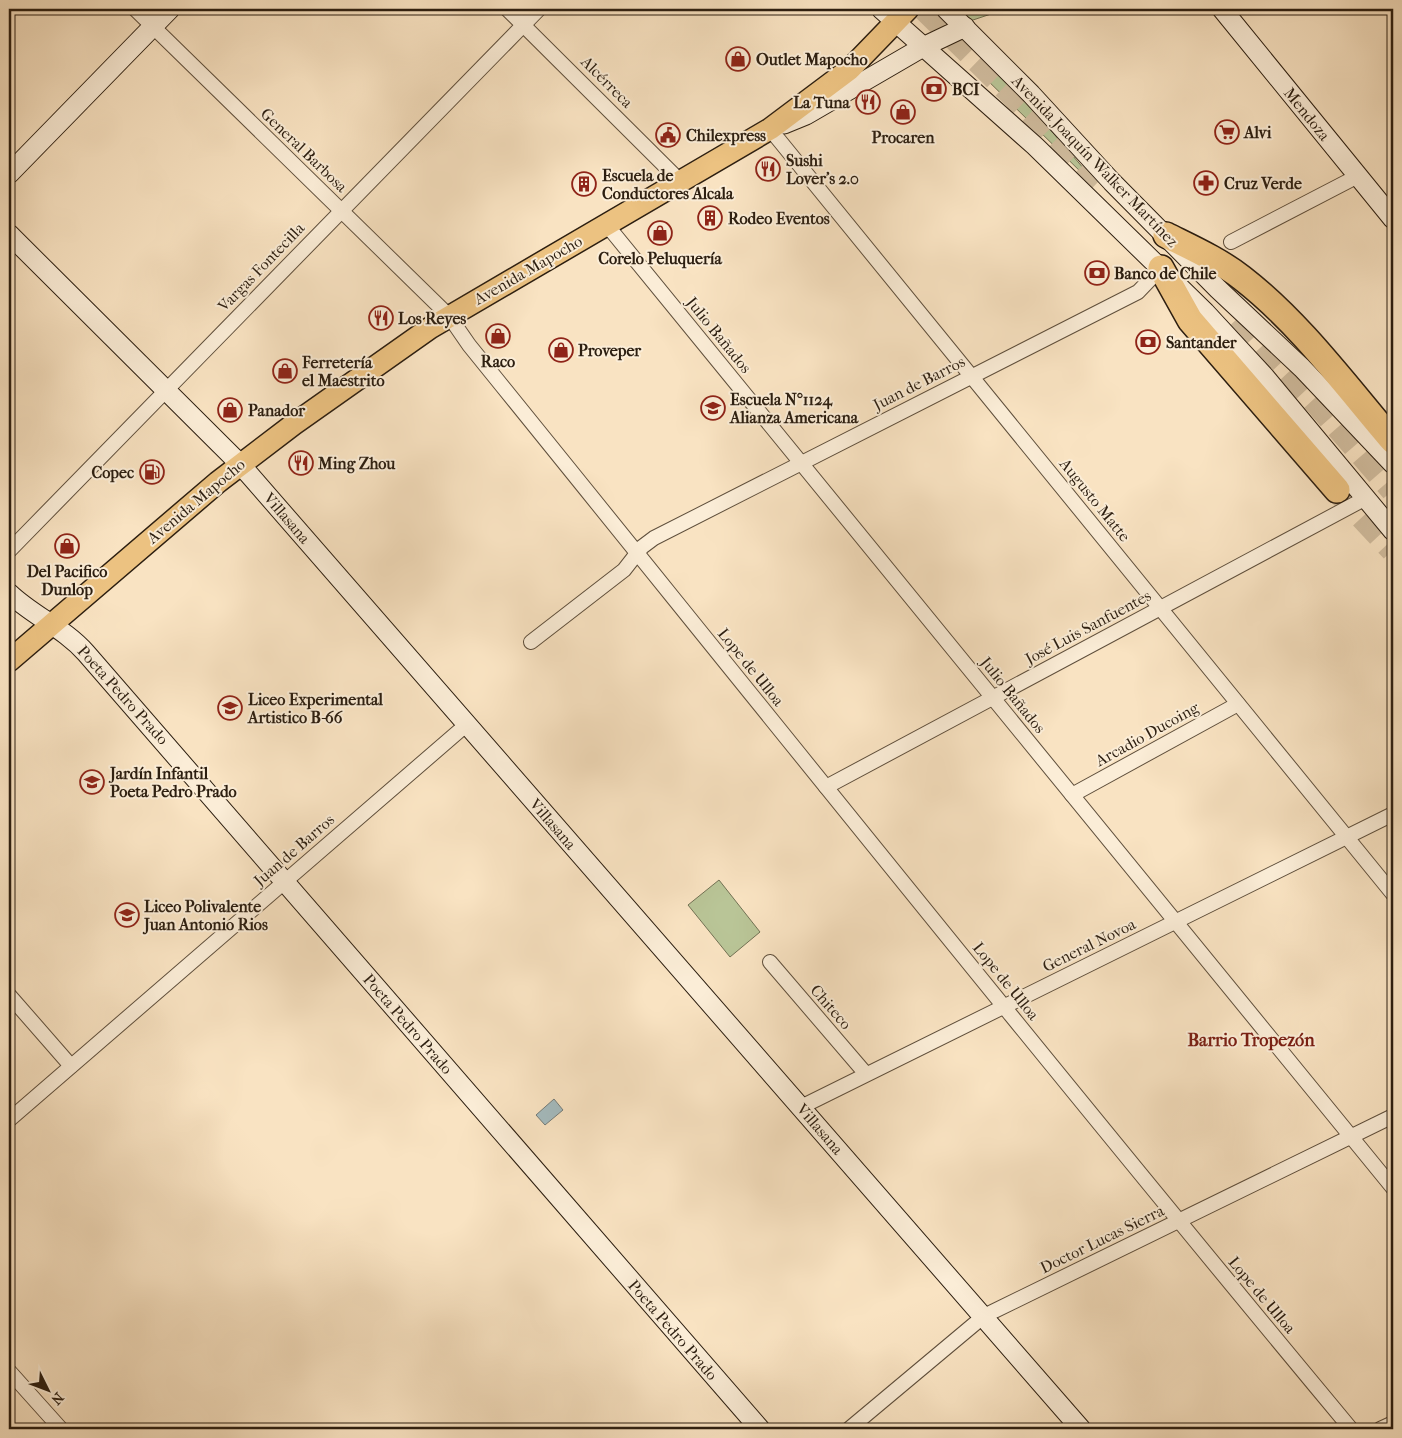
<svg xmlns="http://www.w3.org/2000/svg" width="1402" height="1438" viewBox="0 0 1402 1438" font-family="'IM FELL French Canon',serif">
  <style>
    .green { fill: #b9c597; stroke: #727254 }
    .water { fill: #a4bbbf; stroke: #747c79 }
    .lines { fill: none; stroke-linecap: round; stroke-linejoin: round }
    .highway-tunnel { stroke: #d0bc9e; stroke-width: 25; stroke-dasharray: 25 12; stroke-linecap: butt }
    .street-casing { stroke: #5f4f3c; stroke-width: 16 }
    .secondary-casing { stroke: #2c1e10; stroke-width: 21 }
    .primary-casing { stroke: #2c1e10; stroke-width: 24 }
    .highway-casing { stroke: #2c1e10; stroke-width: 28 }
    .street { stroke: #fbedd7; stroke-width: 14 }
    .secondary { stroke: #fbedd7; stroke-width: 19 }
    .primary { stroke: #ecc281; stroke-width: 21 }
    .highway { stroke: #ecc281; stroke-width: 25 }
    .labels { text-anchor: middle; dominant-baseline: central; stroke-width: 4; stroke-linejoin: round; paint-order: stroke }
    .poi-label { font-size: 16px; font-weight: bold; fill: #2c1e10; stroke: #fbedd7; text-anchor: start }
    .street-label { font-size: 16px; fill: #2c1e10; stroke: #fbedd7 }
    .neighbourhood-label { font-size: 18px; font-weight: bold; fill: #7a1f14; stroke: #fbedd7 }
  </style>
  <rect width="100%" height="100%" fill="#f9e3c2"/>
  <filter id="stains"><feTurbulence type="fractalNoise" baseFrequency=".004" numOctaves="4"/><feColorMatrix values="0 0 0 0 .2 0 0 0 0 .09 0 0 0 0 .02 0 0 0 .5 -.17"/></filter>
  <radialGradient id="worn" r=".72"><stop offset=".6" stop-color="#630" stop-opacity="0"/><stop offset="1" stop-color="#630" stop-opacity=".3"/></radialGradient>
  <g class="green">
    <polygon points="958,9 995,9 997,12 970,21"/>
    <polygon points="987,63 1029,105 1091,177 1088,179 978,71"/>
    <polygon points="719,880 760,932 730,957 688,905"/>
  </g>
  <polygon class="water" points="554,1099 563,1110 545,1125 536,1115"/>
  <g class="lines">
    <g class="highway-tunnel">
      <polyline points="925,9 1100,180"/>
      <polyline points="1238,318 1318,404 1393,490"/>
      <polyline points="1337,490 1393,550"/>
    </g>
    <g class="street-casing">
      <g id="street">
        <path d="M135,9L449,316L469,345C762,707 1053,1071 1351,1429"/>
        <polyline points="507,9 681,182"/>
        <polyline points="770,129 1393,894"/>
        <polyline points="606,224 1393,1188"/>
        <polyline points="1231,242 1358,176"/>
        <polyline points="9,551 539,9"/>
        <polyline points="531,642 624,570 642,547 654,538 1138,292 1161,268"/>
        <polyline points="826,787 1366,498"/>
        <polyline points="1072,795 1238,704"/>
        <polyline points="770,962 866,1074"/>
        <polyline points="9,995 71,1066"/>
        <polyline points="801,1107 1393,814"/>
        <polyline points="9,1120 466,725"/>
        <polyline points="9,1371 61,1429"/>
        <polyline points="849,1429 984,1316 1393,1116"/>
        <polyline points="1380,1429 1393,1423"/>
      </g>
    </g>
    <g class="secondary-casing">
      <g id="secondary">
        <polyline points="881,9 1035,146 1205,312 1265,377 1393,531"/>
        <polyline points="946,9 1031,94 1112,182 1218,289 1302,368 1393,464"/>
        <polyline points="1222,9 1393,219"/>
        <polyline points="784,124 806,115 923,47 965,27"/>
        <polyline points="9,174 170,9"/>
        <polyline points="9,234 240,464 1081,1429"/>
        <path d="M9,593C33,616 64,628 86,653L760,1429"/>
      </g>
    </g>
    <g class="primary-casing">
      <polyline id="primary" points="9,661 218,482 294,424 430,328 770,129 850,69 908,9"/>
    </g>
    <g class="highway-casing">
      <g id="highway">
        <path d="M1166,235C1192,248 1219,260 1242,278C1300,323 1346,386 1393,441"/>
        <polyline points="1161,268 1190,320 1337,490"/>
      </g>
    </g>
    <use href="#street" class="street"/>
    <use href="#secondary" class="secondary"/>
    <use href="#primary" class="primary"/>
    <use href="#highway" class="highway"/>
  </g>
  <defs>
    <g id="shop-ring" transform="scale(1.25)"><circle r="9.5" fill="#fbedd7" stroke="#8f2418" stroke-width="1.5"/><path d="M-5-2.5h2.3a2.7 3.5 0 0 1 5.4 0H5L5.5 6h-11ZM-1.5-2.5h3a1.5 2.3 0 0 0-3 0Z" fill="#8f2418"/></g>
    <g id="bank-ring" transform="scale(1.25)"><circle r="9.5" fill="#fbedd7" stroke="#8f2418" stroke-width="1.5"/><path d="M-6-4H6V4H-6ZM0-2.3a2.3 2.3 0 1 0 0 4.6a2.3 2.3 0 1 0 0-4.6Z" fill="#8f2418"/></g>
    <g id="restaurant-ring" transform="scale(1.25)"><circle r="9.5" fill="#fbedd7" stroke="#8f2418" stroke-width="1.5"/><path d="M-5-6h1v4h1v-4h1v4h1v-4h1v5L-1.5 .5V6h-2V.5L-5-1ZM5-6V6H3V1.5H1.5Q1.5-4 5-6Z" fill="#8f2418"/></g>
    <g id="supermarket-ring" transform="scale(1.25)"><circle r="9.5" fill="#fbedd7" stroke="#8f2418" stroke-width="1.5"/><path d="M-6-5.5h2.5l.6 2H6L4.5 2H-2.5L-4.4-4H-6ZM-1.5 3.2a1.3 1.3 0 1 0 .1 0ZM3 3.2a1.3 1.3 0 1 0 .1 0Z" fill="#8f2418"/></g>
    <g id="civic-ring" transform="scale(1.25)"><circle r="9.5" fill="#fbedd7" stroke="#8f2418" stroke-width="1.5"/><path d="M-.6-6.5H3V-4.5H.6V-3L4-1V1h2V6H-6V1h2V-1L-.6-3ZM-1.2 2.5V6h2.4V2.5Z" fill="#8f2418"/></g>
    <g id="pharmacy-ring" transform="scale(1.25)"><circle r="9.5" fill="#fbedd7" stroke="#8f2418" stroke-width="1.5"/><path d="M-2-6h4v4h4v4h-4v4h-4v-4h-4v-4h4Z" fill="#8f2418"/></g>
    <g id="building-ring" transform="scale(1.25)"><circle r="9.5" fill="#fbedd7" stroke="#8f2418" stroke-width="1.5"/><path d="M-4-6H4V6H1V3H-1V6H-4ZM-2.5-4.3h1.7v1.8h-1.7ZM.8-4.3h1.7v1.8H.8ZM-2.5-1h1.7V.8h-1.7ZM.8-1h1.7V.8H.8Z" fill="#8f2418"/></g>
    <g id="school-ring" transform="scale(1.25)"><circle r="9.5" fill="#fbedd7" stroke="#8f2418" stroke-width="1.5"/><path d="M0-5L7-2L0 1L-7-2ZM-4 1L0 2.5L4 1V4Q0 6-4 4Z" fill="#8f2418"/></g>
    <g id="fuel-ring" transform="scale(1.25)"><circle r="9.5" fill="#fbedd7" stroke="#8f2418" stroke-width="1.5"/><path d="M-5.5-6h7V0h2V4h1.3V-2.5L3-4.5l.8-.8L6-3V5H2.5V1h-1V6h-7ZM-4.2-4.7v3.2H.2V-4.7Z" fill="#8f2418"/></g>
  </defs>
  <g fill-rule="evenodd">
    <use href="#shop-ring" x="738" y="59"/>
    <use href="#bank-ring" x="934" y="89"/>
    <use href="#restaurant-ring" x="868" y="102"/>
    <use href="#shop-ring" x="903" y="112"/>
    <use href="#supermarket-ring" x="1227" y="132"/>
    <use href="#civic-ring" x="668" y="135"/>
    <use href="#restaurant-ring" x="768" y="169"/>
    <use href="#pharmacy-ring" x="1206" y="183"/>
    <use href="#building-ring" x="584" y="184"/>
    <use href="#building-ring" x="710" y="218"/>
    <use href="#shop-ring" x="660" y="233"/>
    <use href="#bank-ring" x="1097" y="273"/>
    <use href="#restaurant-ring" x="381" y="318"/>
    <use href="#shop-ring" x="498" y="336"/>
    <use href="#bank-ring" x="1148" y="342"/>
    <use href="#shop-ring" x="561" y="350"/>
    <use href="#shop-ring" x="285" y="371"/>
    <use href="#school-ring" x="713" y="408"/>
    <use href="#shop-ring" x="230" y="410"/>
    <use href="#restaurant-ring" x="301" y="463"/>
    <use href="#fuel-ring" x="152" y="472"/>
    <use href="#shop-ring" x="67" y="546"/>
    <use href="#school-ring" x="230" y="708"/>
    <use href="#school-ring" x="92" y="782"/>
    <use href="#school-ring" x="127" y="915"/>
  </g>
  <g class="labels">
    <g class="poi-label">
      <text x="756" y="59">Outlet Mapocho</text>
      <text x="952" y="89">BCI</text>
      <text x="850" y="102" text-anchor="end">La Tuna</text>
      <text x="1244" y="132">Alvi</text>
      <text x="686" y="135">Chilexpress</text>
      <text x="903" y="137" text-anchor="middle">Procaren</text>
      <text x="786" y="160">Sushi<tspan x="786" dy="18">Lover's 2.0</tspan></text>
      <text x="602" y="175">Escuela de<tspan x="602" dy="18">Conductores Alcala</tspan></text>
      <text x="1224" y="183">Cruz Verde</text>
      <text x="728" y="218">Rodeo Eventos</text>
      <text x="660" y="258" text-anchor="middle">Corelo Peluquería</text>
      <text x="1114" y="273">Banco de Chile</text>
      <text x="398" y="318">Los Reyes</text>
      <text x="1166" y="342">Santander</text>
      <text x="578" y="350">Proveper</text>
      <text x="498" y="361" text-anchor="middle">Raco</text>
      <text x="302" y="362">Ferretería<tspan x="302" dy="18">el Maestrito</tspan></text>
      <text x="730" y="399">Escuela N°1124<tspan x="730" dy="18">Alianza Americana</tspan></text>
      <text x="248" y="410">Panador</text>
      <text x="318" y="463">Ming Zhou</text>
      <text x="134" y="472" text-anchor="end">Copec</text>
      <text x="67" y="571" text-anchor="middle">Del Pacifico<tspan x="67" dy="18">Dunlop</tspan></text>
      <text x="248" y="699">Liceo Experimental<tspan x="248" dy="18">Artistico B-66</tspan></text>
      <text x="110" y="773">Jardín Infantil<tspan x="110" dy="18">Poeta Pedro Prado</tspan></text>
      <text x="144" y="906">Liceo Polivalente<tspan x="144" dy="18">Juan Antonio Rios</tspan></text>
    </g>
    <g class="street-label">
      <text transform="translate(607 82) rotate(45)">Alcérreca</text>
      <text transform="translate(1307 114) rotate(51)">Mendoza</text>
      <text transform="translate(304 150) rotate(44)">General Barbosa</text>
      <text transform="translate(1095 161) rotate(46)">Avenida Joaquín Walker Martínez</text>
      <text transform="translate(261 267) rotate(-46)">Vargas Fontecilla</text>
      <text transform="translate(528 270) rotate(-30)">Avenida Mapocho</text>
      <text transform="translate(719 335) rotate(51)">Julio Bañados</text>
      <text transform="translate(919 383) rotate(-27)">Juan de Barros</text>
      <text transform="translate(1095 500) rotate(51)">Augusto Matte</text>
      <text transform="translate(196 501) rotate(-40)">Avenida Mapocho</text>
      <text transform="translate(287 518) rotate(49)">Villasana</text>
      <text transform="translate(1088 627) rotate(-28)">José Luis Sanfuentes</text>
      <text transform="translate(751 667) rotate(51)">Lope de Ulloa</text>
      <text transform="translate(123 695) rotate(48)">Poeta Pedro Prado</text>
      <text transform="translate(1013 695) rotate(51)">Julio Bañados</text>
      <text transform="translate(1147 734) rotate(-29)">Arcadio Ducoing</text>
      <text transform="translate(553 824) rotate(49)">Villasana</text>
      <text transform="translate(294 850) rotate(-41)">Juan de Barros</text>
      <text transform="translate(1089 945) rotate(-26)">General Novoa</text>
      <text transform="translate(1006 981) rotate(51)">Lope de Ulloa</text>
      <text transform="translate(831 1007) rotate(49)">Chiteco</text>
      <text transform="translate(408 1024) rotate(49)">Poeta Pedro Prado</text>
      <text transform="translate(820 1129) rotate(49)">Villasana</text>
      <text transform="translate(1102 1239) rotate(-26)">Doctor Lucas Sierra</text>
      <text transform="translate(1262 1295) rotate(50)">Lope de Ulloa</text>
      <text transform="translate(673 1330) rotate(49)">Poeta Pedro Prado</text>
    </g>
    <g class="neighbourhood-label">
      <text x="1251" y="1040">Barrio Tropezón</text>
    </g>
  </g>
  <rect width="1402" height="1438" fill="none" stroke="#f9e3c2" stroke-width="30"/>
  <rect x="10" y="10" width="1382" height="1418" fill="none" stroke="#2c1e10" stroke-width="2.5"/>
  <rect x="15" y="15" width="1372" height="1408" fill="none" stroke="#2c1e10"/>
  <g transform="translate(48 1390) rotate(132)" stroke="#fbedd7" stroke-width="4" paint-order="stroke">
  <path d="M0-4L9 19L0 12L-9 19Z" fill="#2c1e10"/>
  <text y="-8" font-size="14" font-weight="bold" text-anchor="middle" fill="#2c1e10">N</text>
  </g>
  <rect width="100%" height="100%" filter="url(#stains)"/>
  <rect width="100%" height="100%" fill="url(#worn)"/>
</svg>
